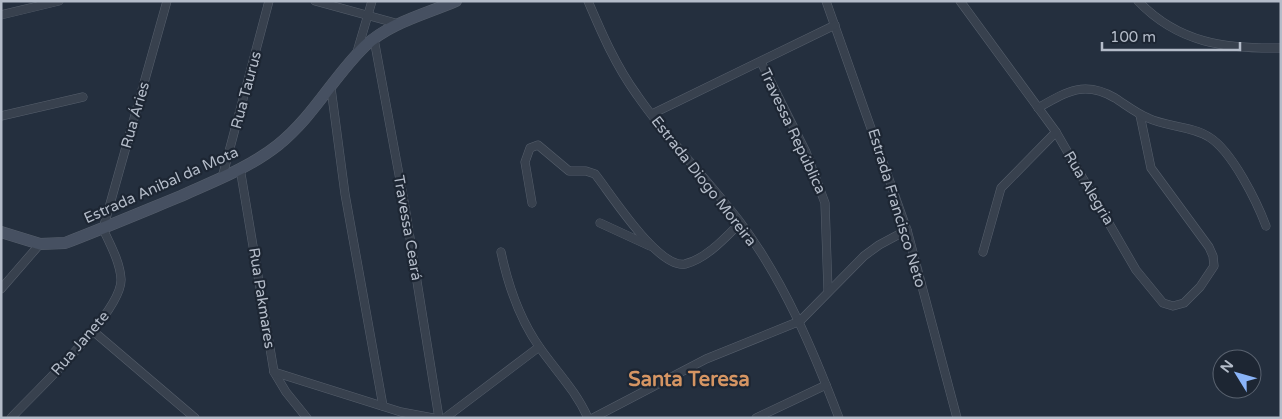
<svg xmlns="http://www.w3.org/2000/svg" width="1282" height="419" viewBox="0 0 1282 419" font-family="'Varela Round',sans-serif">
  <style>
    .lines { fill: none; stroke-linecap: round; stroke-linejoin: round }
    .street-casing { stroke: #565f6c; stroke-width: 9 }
    .secondary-casing { stroke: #565f6c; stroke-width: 12 }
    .street { stroke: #38414e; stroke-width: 8 }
    .secondary { stroke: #465061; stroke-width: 11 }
    .labels { text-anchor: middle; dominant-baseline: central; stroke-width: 4.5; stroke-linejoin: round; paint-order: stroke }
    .street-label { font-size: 15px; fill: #b4bcc9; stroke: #1d2633 }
    .district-label { font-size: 20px; font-weight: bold; fill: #d59563; stroke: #1d2633 }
  </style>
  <rect width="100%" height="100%" fill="#242f3e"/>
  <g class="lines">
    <g class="street-casing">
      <g id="street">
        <polyline points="315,1 399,24"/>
        <path d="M588,1C602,34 616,66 637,95C668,140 707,179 740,222C784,281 813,350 839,418"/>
        <polyline points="826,1 907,230 957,418"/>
        <polyline points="960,1 1056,132 1136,270 1163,303 1173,306 1184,303 1200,287 1214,266 1213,256 1209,247 1151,168 1140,115"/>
        <path d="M1138,1C1178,43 1225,49 1281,48"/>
        <polyline points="1,15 59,1"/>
        <polyline points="374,39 405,207 439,418"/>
        <polyline points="357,52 372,1"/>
        <polyline points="761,62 806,152 825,203 828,290"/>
        <polyline points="331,88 345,194 383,406"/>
        <path d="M1038,108C1066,92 1084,80 1115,98C1126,105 1136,113 1148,118C1167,127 1192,126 1209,137C1232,151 1257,202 1266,226"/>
        <polyline points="652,114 835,25"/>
        <polyline points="1,116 83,97"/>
        <polyline points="240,168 274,372 286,392 307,418"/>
        <polyline points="222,178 269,1"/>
        <path d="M532,203L525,162L530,148L538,145L569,171H586L595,174C611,194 658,269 685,264C706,259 725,238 740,223"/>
        <polyline points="600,223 650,246"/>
        <path d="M501,252C508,285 520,320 540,348C557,372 576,391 588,418"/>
        <polyline points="983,252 1001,188 1056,132"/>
        <polyline points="1,289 40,244"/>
        <polyline points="93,331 195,418"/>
        <polyline points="274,372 401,412 433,418"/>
        <path d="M11,418C35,392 123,311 121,279C120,262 110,244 103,229L167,1"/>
        <polyline points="445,418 539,347"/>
        <polyline points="593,418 706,359 800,321 864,256 879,245 907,230"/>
        <polyline points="756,418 826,385"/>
      </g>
    </g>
    <g class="secondary-casing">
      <path id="secondary" d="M1,232L40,244L65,243C104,228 142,212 181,196C214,181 249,168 278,145C314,116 333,77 365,46C389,23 426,14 456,1"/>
    </g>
    <use href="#street" class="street"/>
    <use href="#secondary" class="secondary"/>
  </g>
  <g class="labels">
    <g class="street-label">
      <text transform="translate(246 90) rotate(-75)">Rua Taurus</text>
      <text transform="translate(135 115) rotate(-74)">Rua Áries</text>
      <text transform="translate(793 131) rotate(65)">Travessa República</text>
      <text transform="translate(704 181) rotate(52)">Estrada Diogo Moreira</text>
      <text transform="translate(161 185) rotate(-24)">Estrada Anibal da Mota</text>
      <text transform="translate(1089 188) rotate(59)">Rua Alegria</text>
      <text transform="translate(897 208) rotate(73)">Estrada Francisco Neto</text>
      <text transform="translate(408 228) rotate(80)">Travessa Ceará</text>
      <text transform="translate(262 298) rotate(81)">Rua Pakmares</text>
      <text transform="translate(80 343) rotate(-49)">Rua Janete</text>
    </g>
    <g class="district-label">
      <text x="689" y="380">Santa Teresa</text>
    </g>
  </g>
  <rect width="1282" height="419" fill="none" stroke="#b4bcc9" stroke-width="5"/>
  <g transform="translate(1237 374) rotate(307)"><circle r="24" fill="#1d2633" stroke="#59626f"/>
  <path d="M0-4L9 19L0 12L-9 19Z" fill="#8ab4f8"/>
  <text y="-8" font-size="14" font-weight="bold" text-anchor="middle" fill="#b4bcc9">N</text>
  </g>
  <path d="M1102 42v8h138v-8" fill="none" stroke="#b4bcc9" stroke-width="2.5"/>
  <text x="1110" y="42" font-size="15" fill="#b4bcc9" stroke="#1d2633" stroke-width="4" paint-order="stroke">100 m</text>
</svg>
